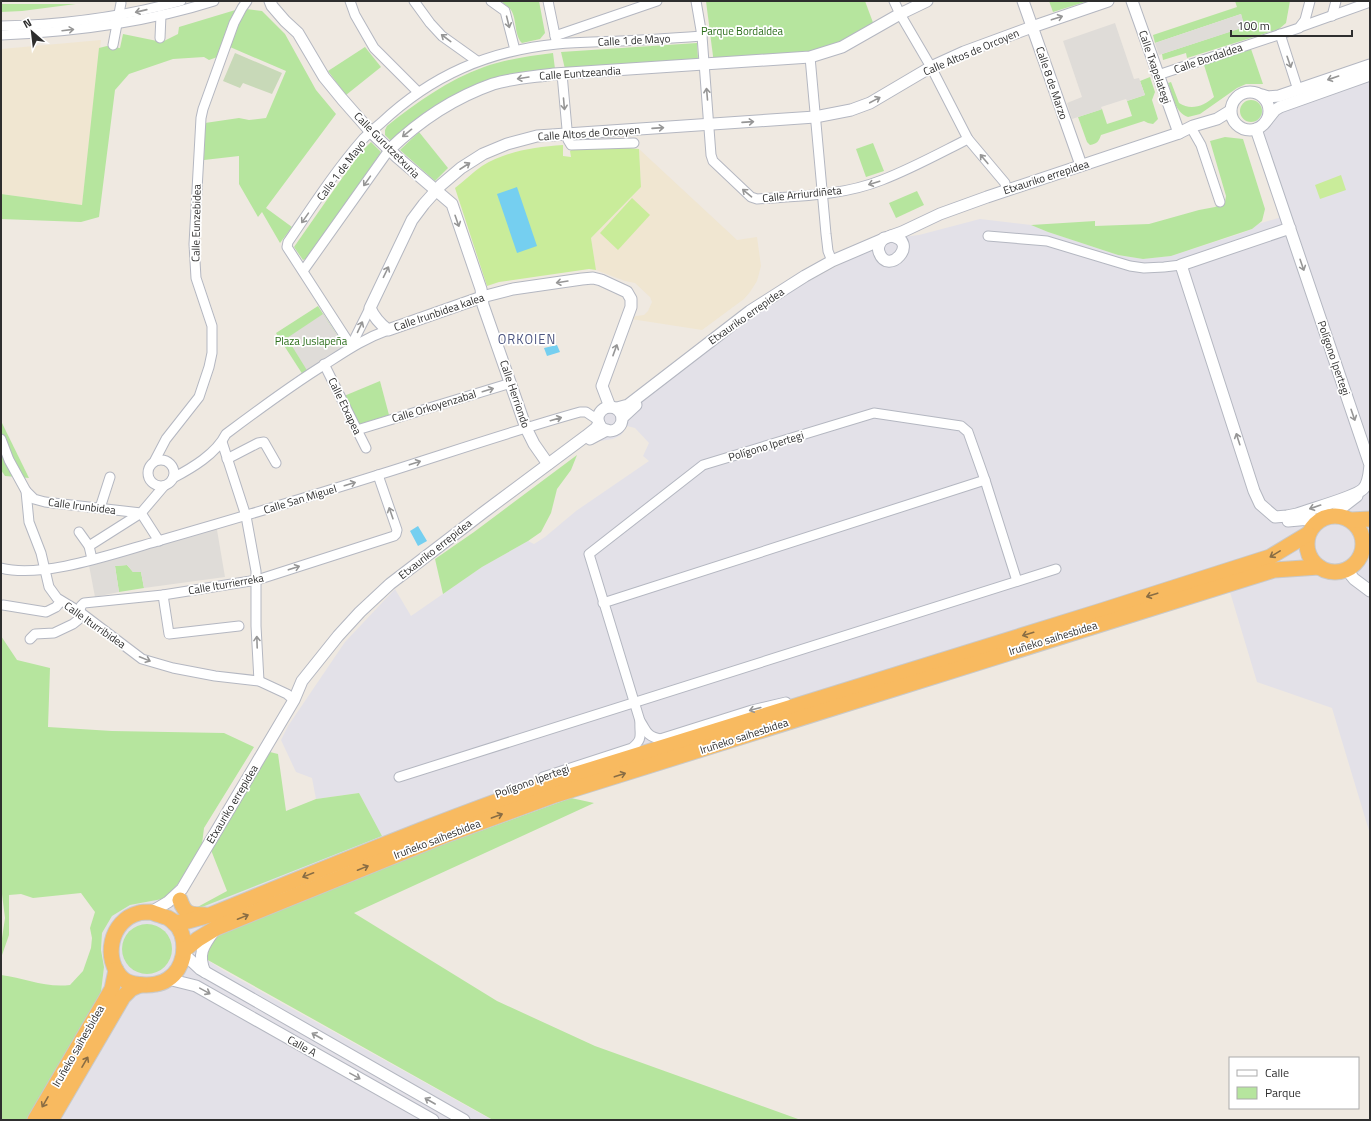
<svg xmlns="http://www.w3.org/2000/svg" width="1371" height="1121" viewBox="0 0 1371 1121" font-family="'Titillium Web',sans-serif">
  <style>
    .industrial { fill: #e3e1e8 }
    .education { fill: #f0e6d1 }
    .green { fill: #b6e59e }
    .cemetery { fill: #c8d9b8 }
    .pitch { fill: #c9ec9a }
    .plaza { fill: #dfdcd8 }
    .water { fill: #75cff0 }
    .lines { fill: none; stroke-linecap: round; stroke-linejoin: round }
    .minor-casing { stroke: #b4b7c1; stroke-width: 11 }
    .tertiary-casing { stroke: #b4b7c1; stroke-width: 13 }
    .trunk-casing { stroke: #c9c9c9; stroke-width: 17 }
    .minor { stroke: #fff; stroke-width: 9 }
    .tertiary { stroke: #fff; stroke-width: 11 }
    .trunk { stroke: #f8ba60; stroke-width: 15 }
    .oneway { stroke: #969696 }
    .oneway2 { stroke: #896d44 }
    .labels { text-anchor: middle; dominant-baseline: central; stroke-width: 3.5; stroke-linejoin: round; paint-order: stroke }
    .park-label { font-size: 11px; fill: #2c6e1b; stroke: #fff }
    .street-label { font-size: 11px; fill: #2e2e2e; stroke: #fff }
    .quarter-label { font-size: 13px; letter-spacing: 1px; fill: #4d5680; stroke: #fff }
  </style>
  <rect width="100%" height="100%" fill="#efe9e1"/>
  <polygon class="industrial" points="1370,70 1370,834 1332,708 1257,682 1230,592 1109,628 571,798 395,862 222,932 208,947 206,959 224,971 492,1120 28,1120 101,992 104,967 101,950 102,933 112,916 130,905 152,901 170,893 180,881 192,910 381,836 359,793 316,799 312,778 296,772 281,740 288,726 345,642 395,589 411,616 482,567 528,541 534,544 545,537 576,511 649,461 643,456 649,443 635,428 627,426 621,435 613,439 600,441 596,428 603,414 609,410 617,408 745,315 879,244 902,237 919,235 980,219 1031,225 1048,232 1118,255 1143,259 1171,256 1242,233 1252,229 1258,224 1285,216 1252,112"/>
  <g class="education">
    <polygon points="101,40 82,205 1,194 1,49"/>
    <polygon points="639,149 737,240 757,237 761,266 757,281 750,292 744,299 702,330 631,319 636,316 644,315 648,311 652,302 650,297 635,283 625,281 596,270 591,238 641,187"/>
  </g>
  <g class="green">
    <path d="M501,1H539L545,33L540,39L522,43C514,35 517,19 511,10C508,6 504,4 501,1Z"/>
    <polygon points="706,1 865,1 875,28 842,47 714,64"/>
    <polygon points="1049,1 1088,1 1053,12"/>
    <polygon points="1235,1 1290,1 1286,23 1279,29 1187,58 1186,53 1163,60 1162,54 1244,27 1241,14 1155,43 1153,35 1237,7"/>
    <polygon points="1,4 76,4 22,11 1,12"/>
    <polygon points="242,8 223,55 209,60 204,57 173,59 129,74 115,90 99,217 81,222 1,219 1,194 82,205 99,48 107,46 120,48 123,34 162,42 178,34 179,27"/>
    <polygon points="246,9 262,11 285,34 316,90 336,114 266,208 292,227 280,243 262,212 258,217 239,184 239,156 204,160 205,123 239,118 249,120 266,118 286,71 230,47 236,26"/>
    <polygon points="697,43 698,59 565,69 561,52"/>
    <polygon points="365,47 381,67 346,95 328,71"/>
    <path d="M1251,49L1263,84H1246L1237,88L1200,114L1188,117C1175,113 1172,94 1168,83L1171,82L1179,103C1191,111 1204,106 1214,97L1204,65Z"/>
    <path d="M553,53L555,69L511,76L392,142L385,135V130L387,126C417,102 448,80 484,67C506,59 530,56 553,53Z"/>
    <path d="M1150,77L1155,92L1152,100L1158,119L1153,124L1148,123L1144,121L1101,135C1099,141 1097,144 1090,145L1087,142L1078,117L1102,109L1107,124L1132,116L1127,101L1145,95L1140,81Z"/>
    <circle cx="1251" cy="111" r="11"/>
    <polygon points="419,132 448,168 435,181 400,150"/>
    <polygon points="1225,137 1243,139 1265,209 1262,221 1252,229 1171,256 1143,259 1118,255 1048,232 1031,225 1095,221 1095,226 1149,224 1199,210 1215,207 1225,202 1226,196 1210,141"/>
    <polygon points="371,142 381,152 308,258 303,260 294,247 345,174 362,151"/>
    <polygon points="873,143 884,171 866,177 856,149"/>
    <polygon points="917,191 924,205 896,218 889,203"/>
    <polygon points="318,306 345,348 303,375 276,333"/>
    <polygon points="380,381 389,415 360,424 357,422 344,396"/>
    <polygon points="1,421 29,478 5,476 1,470"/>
    <polygon points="577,455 571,470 557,489 551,513 541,532 528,541 482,567 443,594 435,559 474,532"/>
    <polygon points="127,565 133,572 141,572 144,588 119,592 115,566"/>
    <path d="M1,636L17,660L50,668L48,727L112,731L224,733L254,747L204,828L202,844L194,858L180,881L170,893L162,899L130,905L112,916L102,933L101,950L104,967L101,992L28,1120H1V975C25,978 45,988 70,985L83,971L91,948L92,938L90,928L95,912L81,893L33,898L21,894L9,895V935L1,958V945L5,918L2,894L1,892Z"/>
    <polygon points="270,752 278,754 286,811 316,799 359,793 382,836 197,909 192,910 227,891 211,850"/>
    <polygon points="571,798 594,803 354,913 497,1001 595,1046 798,1119 493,1120 206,959 208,947 222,932 395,862"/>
    <circle cx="147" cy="949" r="25"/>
  </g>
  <polygon class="cemetery" points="235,53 282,73 272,94 243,83 240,88 223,81"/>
  <g class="pitch">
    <path d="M563,145V156L571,157L570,151L573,149L627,145L628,148L639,149L641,187L591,238L596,270L589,269L499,282L487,286L455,188C464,181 473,172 482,166C507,151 534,147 563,145Z"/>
    <polygon points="1341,175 1346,190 1320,199 1315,185"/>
    <polygon points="632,198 650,215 618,250 600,233"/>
  </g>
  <g class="plaza">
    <polygon points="1241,14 1245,27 1159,55 1155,43"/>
    <polygon points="1115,23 1134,79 1139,78 1145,95 1127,101 1126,99 1101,107 1102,109 1100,110 1072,119 1067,103 1082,97 1063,41"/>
    <polygon points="323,314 345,348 308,372 287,338"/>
    <polygon points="216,524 225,577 144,588 141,572 133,572 127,565 115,566 119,592 95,597 88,560"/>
  </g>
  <g class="water">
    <polygon points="517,187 537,246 517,253 497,194"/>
    <polygon points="557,345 560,352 547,356 544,348"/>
    <polygon points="418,526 427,541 418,546 410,531"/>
  </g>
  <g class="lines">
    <g class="minor-casing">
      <g id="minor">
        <polyline points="350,1 355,15 374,48 418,92"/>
        <polyline points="414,1 430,23 442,36 477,61"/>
        <polyline points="491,1 505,11 515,50"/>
        <polyline points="548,1 556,40"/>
        <path d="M696,1L702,36L711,155L713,161L751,197L757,199C799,196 842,196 882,180C911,169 940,153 968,139L1005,183L1006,190"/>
        <polyline points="894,1 900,14 931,67 968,139"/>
        <polyline points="1332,16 1336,1"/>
        <path d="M1,26C62,25 122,17 181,1"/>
        <polyline points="1300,27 1370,2"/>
        <polyline points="1280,34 1298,90"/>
        <path d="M1,35C73,32 145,23 214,1"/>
        <polyline points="555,36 657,1"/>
        <polyline points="160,38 161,15"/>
        <polyline points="113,45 121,3"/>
        <polyline points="810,57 826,234 828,251 832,261"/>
        <polyline points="562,74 568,140 571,145 634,143"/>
        <polyline points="1158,75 1299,28 1305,20 1310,1"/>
        <polyline points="1193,131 1201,145 1220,202"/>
        <polyline points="988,236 1047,241 1130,266 1144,268 1164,267 1181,265"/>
        <polyline points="303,271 389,150"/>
        <path d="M351,346L287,247L288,242C312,207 335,171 363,139C369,133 375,128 381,123C432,75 488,51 557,44C578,42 599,42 620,41C648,40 675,38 702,36"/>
        <polyline points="351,346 370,308"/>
        <polyline points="324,364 366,448"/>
        <polyline points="357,430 511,383"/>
        <polyline points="1,439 9,460 26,491 29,522 41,553 49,587 57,598 80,612 142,659 173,668 215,676 259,681 287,694 294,700"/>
        <polyline points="222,442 246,516 256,571 256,626 259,681"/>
        <polyline points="227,459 258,443 264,442 276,463"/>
        <circle cx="161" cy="473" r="13"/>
        <polyline points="155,460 166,439 199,397 209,367 212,353 212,326 196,278 194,244 201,118 203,109 234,23 242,8 247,1"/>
        <path d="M173,478C192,468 216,454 226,434C258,410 290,386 324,365C346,351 363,339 388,330"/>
        <polyline points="26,491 34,499 45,502 141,513 164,486"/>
        <polyline points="100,508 110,477"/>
        <polyline points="79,532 89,546"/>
        <polyline points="92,559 89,546 141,513 159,541"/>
        <path d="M1,568C43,579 115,553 158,541C231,520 305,498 378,475C445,454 512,431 580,412H586L598,420"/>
        <polyline points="163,595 169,634 239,626"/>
        <polyline points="603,603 985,480"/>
        <polyline points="3,605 46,612 56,607 61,601"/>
        <polyline points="30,639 35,634 54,633 73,624 78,620 81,606 84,603 163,595 257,580 394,536 396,534 397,530 378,475"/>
        <path d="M786,702L752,710L660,739C646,736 647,731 640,721L589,554L703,465L874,413L961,426L968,432L985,480L1017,581"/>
        <polyline points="399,777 1056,569"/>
        <path d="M543,777L632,748C644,738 639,735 640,721"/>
      </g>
    </g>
    <g class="tertiary-casing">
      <g id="tertiary">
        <polyline points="270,1 272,6 285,21 298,33 324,77 342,99 371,132 397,157 452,204 481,289 483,305 526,428 534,444 548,464"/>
        <polyline points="1023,1 1081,165"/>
        <polyline points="1132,1 1179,133"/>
        <circle cx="1250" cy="111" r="19"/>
        <polyline points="1262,95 1268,97 1279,96 1370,65"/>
        <polyline points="1267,120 1275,110 1280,107 1370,75"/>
        <path d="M1256,129L1370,465C1369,473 1369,483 1363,489C1355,497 1310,509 1297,514L1287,516L1275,517L1260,504L1254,491L1181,265L1290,228"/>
        <path d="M389,150C419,121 453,98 493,84C512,78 534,77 554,74L810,57L842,47L900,14L927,1"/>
        <path d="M884,238C880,242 877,246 879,252C888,278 921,241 891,236"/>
        <path d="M610,407L602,386L631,307V299L627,292L601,280L593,278L582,279L513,289L482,297L388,330C380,324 374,317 370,308L412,220L424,204L441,185L461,168L483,154L507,144L537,136L815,117L851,110L870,103L931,67L964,52L1032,27L1108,1"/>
        <circle cx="610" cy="419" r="12"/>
        <polyline points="617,408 628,405 750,311 805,276 832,261 888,237 902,232 940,214 987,197 1179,133 1193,126 1217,119 1230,111"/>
        <polyline points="622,418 636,405"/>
        <polyline points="590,439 607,430"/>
        <polyline points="1335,515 1340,509 1357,496"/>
        <polyline points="1288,521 1310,519 1319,520"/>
        <polyline points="1346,569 1354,579 1370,591"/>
        <polyline points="151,912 168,902 182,889 294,700 302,681 338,636 360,612 390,584 484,512 586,436 596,428 599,423"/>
        <polyline points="184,954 200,969 464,1120"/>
        <path d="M205,972C197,955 203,946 214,931"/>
        <polyline points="168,979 196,986 433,1120"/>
      </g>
    </g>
    <g class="trunk-casing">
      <g id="trunk">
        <circle cx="1335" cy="544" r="28"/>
        <polyline points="1351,520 1370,519"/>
        <path d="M180,900C185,915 191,915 205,915"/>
        <path d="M151,912C156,914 163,916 168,918C187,928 187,954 178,969C173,977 164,983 156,984C147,986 130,985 123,979C102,960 110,920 139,913C142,912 147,912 151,912Z"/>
        <path d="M174,923L188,921L210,915C323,869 436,822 551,782L1101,611L1270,557L1308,534"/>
        <polyline points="184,950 198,939 216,928 443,836 555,795 1274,570 1319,567"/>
        <polyline points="35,1120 112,989 116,970"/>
        <polyline points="51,1120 123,997 131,989 140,985"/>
      </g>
    </g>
    <use href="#minor" class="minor"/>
    <use href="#tertiary" class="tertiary"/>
    <use href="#trunk" class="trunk"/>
  </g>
  <defs><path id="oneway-shaft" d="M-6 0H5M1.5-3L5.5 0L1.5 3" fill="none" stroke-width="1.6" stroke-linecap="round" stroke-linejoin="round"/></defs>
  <g class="oneway">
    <use href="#oneway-shaft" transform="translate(141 11) rotate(167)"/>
    <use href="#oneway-shaft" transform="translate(1057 18) rotate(-18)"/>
    <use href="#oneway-shaft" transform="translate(508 22) rotate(76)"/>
    <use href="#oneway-shaft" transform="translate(68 30) rotate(-7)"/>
    <use href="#oneway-shaft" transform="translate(446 38) rotate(-143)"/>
    <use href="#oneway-shaft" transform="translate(1289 62) rotate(71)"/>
    <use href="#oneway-shaft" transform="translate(523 78) rotate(171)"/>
    <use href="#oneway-shaft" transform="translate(1333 78) rotate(161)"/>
    <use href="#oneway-shaft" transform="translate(707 94) rotate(-95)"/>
    <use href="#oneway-shaft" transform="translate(875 100) rotate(-28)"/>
    <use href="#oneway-shaft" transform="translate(564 104) rotate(85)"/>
    <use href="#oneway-shaft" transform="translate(748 122) rotate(-4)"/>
    <use href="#oneway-shaft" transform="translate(658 128) rotate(-4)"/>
    <use href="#oneway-shaft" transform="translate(407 133) rotate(141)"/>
    <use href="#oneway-shaft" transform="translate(984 159) rotate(-130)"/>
    <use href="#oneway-shaft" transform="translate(465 166) rotate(-33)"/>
    <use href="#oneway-shaft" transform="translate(367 181) rotate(125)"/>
    <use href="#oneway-shaft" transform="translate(874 183) rotate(163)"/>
    <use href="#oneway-shaft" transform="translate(747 193) rotate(-140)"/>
    <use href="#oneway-shaft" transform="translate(305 218) rotate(125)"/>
    <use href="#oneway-shaft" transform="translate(457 221) rotate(71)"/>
    <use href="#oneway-shaft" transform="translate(1302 265) rotate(71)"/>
    <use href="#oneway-shaft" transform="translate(386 272) rotate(-64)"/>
    <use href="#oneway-shaft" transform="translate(562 282) rotate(171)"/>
    <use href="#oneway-shaft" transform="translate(360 327) rotate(-65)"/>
    <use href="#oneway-shaft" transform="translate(615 350) rotate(-70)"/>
    <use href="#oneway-shaft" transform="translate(488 390) rotate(-17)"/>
    <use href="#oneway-shaft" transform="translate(1353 415) rotate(71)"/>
    <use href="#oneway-shaft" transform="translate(556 419) rotate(-16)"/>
    <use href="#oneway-shaft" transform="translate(1238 439) rotate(-108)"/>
    <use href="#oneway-shaft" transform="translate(415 463) rotate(-18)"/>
    <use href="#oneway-shaft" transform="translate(350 484) rotate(-17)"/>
    <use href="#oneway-shaft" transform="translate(1315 507) rotate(161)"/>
    <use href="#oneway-shaft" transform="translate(391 513) rotate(-109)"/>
    <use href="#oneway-shaft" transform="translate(294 568) rotate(-18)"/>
    <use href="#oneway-shaft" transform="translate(257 642) rotate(-92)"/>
    <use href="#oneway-shaft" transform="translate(145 659) rotate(22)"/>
    <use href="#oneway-shaft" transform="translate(755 709) rotate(165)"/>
    <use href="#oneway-shaft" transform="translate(205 991) rotate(29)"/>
    <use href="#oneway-shaft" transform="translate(317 1036) rotate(-150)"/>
    <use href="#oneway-shaft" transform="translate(355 1076) rotate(29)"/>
    <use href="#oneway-shaft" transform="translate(430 1101) rotate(-150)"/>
  </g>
  <g class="oneway2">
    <use href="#oneway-shaft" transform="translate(1275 554) rotate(149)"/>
    <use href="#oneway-shaft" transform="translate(1152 595) rotate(162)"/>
    <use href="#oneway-shaft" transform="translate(1028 634) rotate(163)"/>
    <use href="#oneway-shaft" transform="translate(620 775) rotate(-18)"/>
    <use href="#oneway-shaft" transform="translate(497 816) rotate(-20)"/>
    <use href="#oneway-shaft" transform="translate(363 868) rotate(-22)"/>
    <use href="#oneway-shaft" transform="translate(308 875) rotate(158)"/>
    <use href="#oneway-shaft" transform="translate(243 917) rotate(-22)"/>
    <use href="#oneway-shaft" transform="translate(85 1062) rotate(-60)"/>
    <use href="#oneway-shaft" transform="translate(45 1102) rotate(120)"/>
  </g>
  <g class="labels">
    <g class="park-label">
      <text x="742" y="31">Parque Bordaldea</text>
      <text x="311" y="341">Plaza Juslapeña</text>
    </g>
    <g class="street-label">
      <text transform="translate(634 40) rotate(-3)">Calle 1 de Mayo</text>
      <text transform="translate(971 52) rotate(-23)">Calle Altos de Orcoyen</text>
      <text transform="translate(1208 58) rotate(-19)">Calle Bordaldea</text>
      <text transform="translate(1155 67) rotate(71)">Calle Txapelategi</text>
      <text transform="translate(580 73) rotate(-4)">Calle Euntzeandia</text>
      <text transform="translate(1052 83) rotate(71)">Calle 8 de Marzo</text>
      <text transform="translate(589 133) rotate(-4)">Calle Altos de Orcoyen</text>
      <text transform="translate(387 145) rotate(45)">Calle Gurutzetxuria</text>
      <text transform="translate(341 170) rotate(-53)">Calle 1 de Mayo</text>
      <text transform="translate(1046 177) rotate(-18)">Etxauriko errepidea</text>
      <text transform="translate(802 194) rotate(-6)">Calle Arriurdiñeta</text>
      <text transform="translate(196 223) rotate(-89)">Calle Eunzebidea</text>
      <text transform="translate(439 312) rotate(-19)">Calle Irunbidea kalea</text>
      <text transform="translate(746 316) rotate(-35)">Etxauriko errepidea</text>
      <text transform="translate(1334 358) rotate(71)">Polígono Ipertegi</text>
      <text transform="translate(515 394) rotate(71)">Calle Herriondo</text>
      <text transform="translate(345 406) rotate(64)">Calle Etxapea</text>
      <text transform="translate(434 406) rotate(-17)">Calle Orkoyenzabal</text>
      <text transform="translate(766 446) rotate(-17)">Polígono Ipertegi</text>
      <text transform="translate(300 499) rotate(-17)">Calle San Miguel</text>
      <text transform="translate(82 506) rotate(7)">Calle Irunbidea</text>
      <text transform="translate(435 549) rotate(-38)">Etxauriko errepidea</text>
      <text transform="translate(226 584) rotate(-10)">Calle Iturrierreka</text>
      <text transform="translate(95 625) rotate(35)">Calle Iturribidea</text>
      <text transform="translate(1053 638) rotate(-17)">Iruñeko saihesbidea</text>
      <text transform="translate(744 736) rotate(-18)">Iruñeko saihesbidea</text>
      <text transform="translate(532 781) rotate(-20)">Polígono Ipertegi</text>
      <text transform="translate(232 804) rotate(-59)">Etxauriko errepidea</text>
      <text transform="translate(437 839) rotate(-21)">Iruñeko saihesbidea</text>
      <text transform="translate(78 1046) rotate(-60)">Iruñeko saihesbidea</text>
      <text transform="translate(302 1046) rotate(29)">Calle A</text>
    </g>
    <g class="quarter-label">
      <text x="527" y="339">ORKOIEN</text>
    </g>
  </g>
  <rect width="1371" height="1121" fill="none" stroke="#2e2e2e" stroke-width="4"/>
  <rect x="1229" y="1057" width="130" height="52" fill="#ffffff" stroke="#ababab"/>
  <rect x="1237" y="1070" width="20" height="6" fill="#ffffff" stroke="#ababab"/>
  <text x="1265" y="1077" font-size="12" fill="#2e2e2e">Calle</text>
  <rect x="1237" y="1087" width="20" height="12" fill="#b6e59e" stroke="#ababab"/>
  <text x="1265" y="1097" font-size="12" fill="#2e2e2e">Parque</text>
  <g transform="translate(32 32) rotate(332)" stroke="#ffffff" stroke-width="3" paint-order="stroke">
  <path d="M0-3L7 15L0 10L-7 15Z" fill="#2e2e2e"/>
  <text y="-6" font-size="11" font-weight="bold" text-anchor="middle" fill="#2e2e2e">N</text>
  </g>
  <path d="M1231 30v6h121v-6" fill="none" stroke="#2e2e2e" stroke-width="2"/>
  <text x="1237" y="30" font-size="12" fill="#2e2e2e" stroke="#ffffff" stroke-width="3" paint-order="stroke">100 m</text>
</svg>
